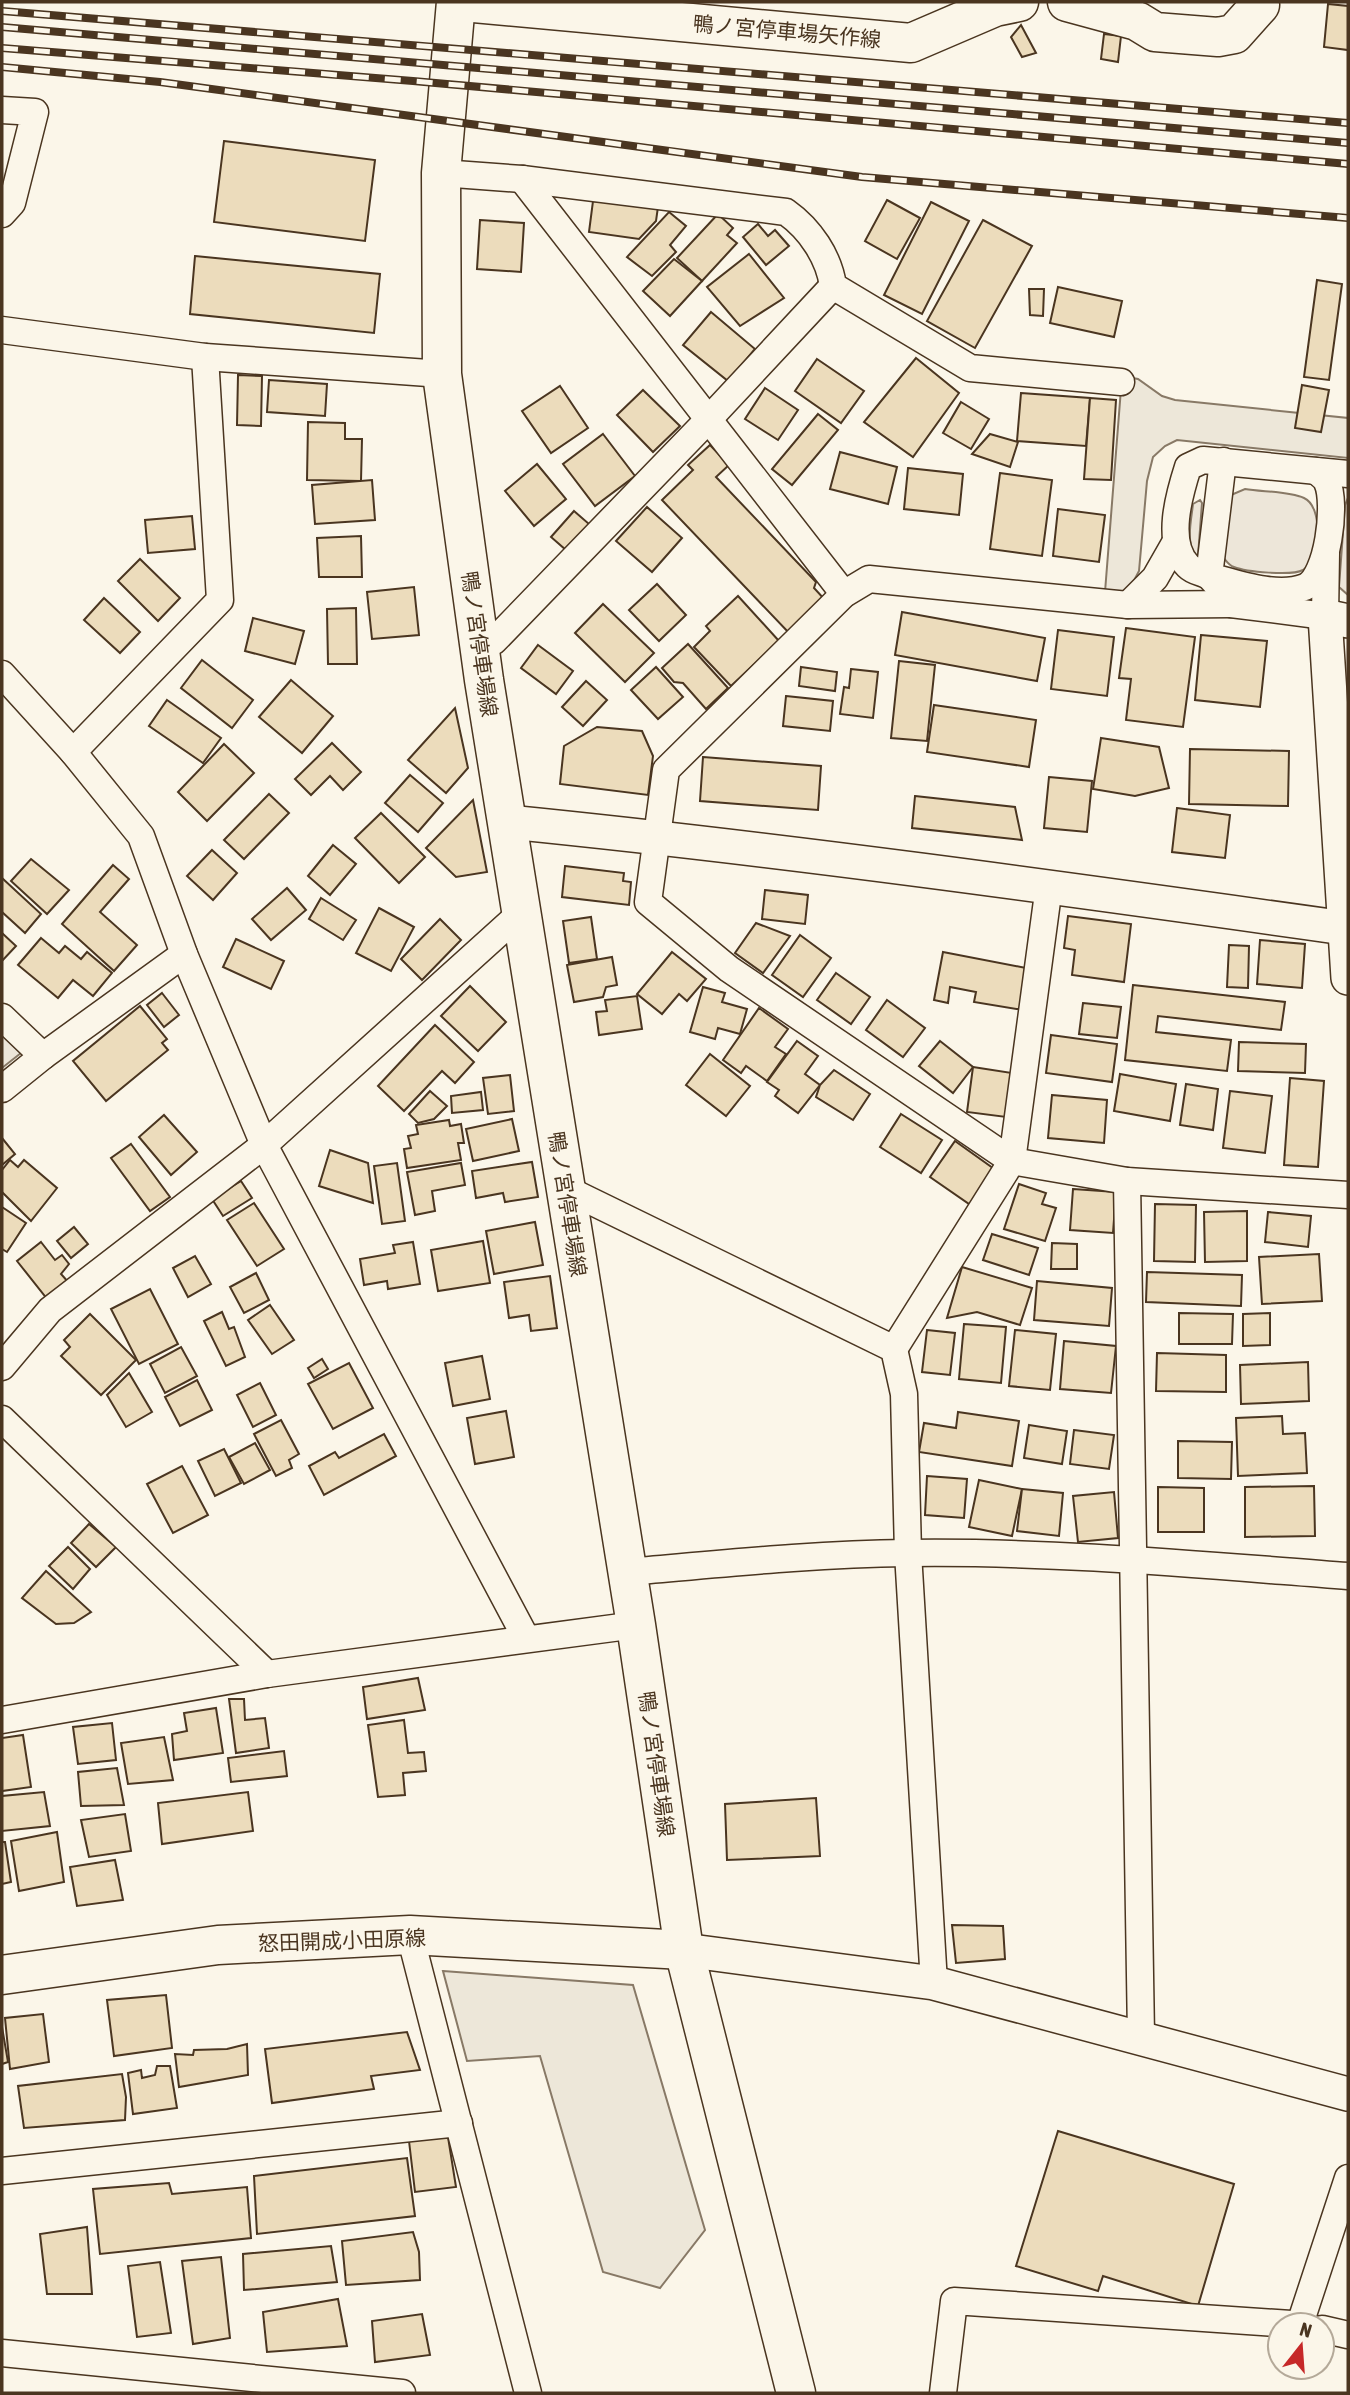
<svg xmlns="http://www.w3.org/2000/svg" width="1350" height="2395" viewBox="0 0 1350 2395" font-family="'Asap Condensed','Noto Sans JP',sans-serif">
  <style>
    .green { fill: #ede6d9; stroke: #887966; stroke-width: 2 }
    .parking { fill: #ede7d9; stroke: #887966; stroke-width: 2 }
    .building { fill: #ecdcbc; stroke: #4a3520; stroke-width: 2 }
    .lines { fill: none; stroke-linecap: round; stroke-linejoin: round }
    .minor-casing { stroke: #4a3520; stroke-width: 29 }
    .tertiary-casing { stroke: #4a3520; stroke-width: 36 }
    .secondary-casing { stroke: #4a3520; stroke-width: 41 }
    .minor { stroke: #fbf6e9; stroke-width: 26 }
    .tertiary { stroke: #fbf6e9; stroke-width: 33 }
    .secondary { stroke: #fbf6e9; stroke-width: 38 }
    .rail-casing { stroke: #4a3520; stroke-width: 8 }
    .rail { stroke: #fbf6e9; stroke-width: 5; stroke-dasharray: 16; stroke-linecap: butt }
    .labels { text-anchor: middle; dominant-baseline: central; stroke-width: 5; stroke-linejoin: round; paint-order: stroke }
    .street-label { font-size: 21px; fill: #4a3520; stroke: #fbf6e9 }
  </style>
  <rect width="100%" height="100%" fill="#fbf6e9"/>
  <g class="green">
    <path d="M1245,489C1262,492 1288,491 1304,498C1324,507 1320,559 1303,570C1292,576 1246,572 1234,567C1228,565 1226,560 1222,556L1231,495Z"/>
    <polygon points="1348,498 1348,595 1339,587 1345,505"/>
    <path d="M1200,500L1202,503L1198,556L1195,557C1186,541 1191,522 1193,504Z"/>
    <polygon points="2,1035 21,1053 2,1068"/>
  </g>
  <g class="parking">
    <polygon points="1122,376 1138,379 1162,396 1175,400 1348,418 1348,458 1177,440 1165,446 1153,457 1147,481 1139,571 1128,592 1105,592"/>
    <polygon points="443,1971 633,1985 705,2230 660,2288 603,2272 540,2056 467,2061"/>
  </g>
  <g class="building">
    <polygon points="1328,4 1348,6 1348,50 1324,47"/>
    <polygon points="1021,25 1036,53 1022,57 1011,37"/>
    <polygon points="1104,34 1121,36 1118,62 1101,59"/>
    <polygon points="224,141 375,160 365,241 214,222"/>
    <polygon points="887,200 920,218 897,259 865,241"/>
    <polygon points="593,201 658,207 656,221 639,239 589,232"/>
    <polygon points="931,202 969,221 922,314 884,295"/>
    <polygon points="669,212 686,226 670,245 676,252 652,276 627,257"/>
    <polygon points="718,214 733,228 727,235 737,243 702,281 677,258"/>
    <polygon points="480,220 524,223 521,272 477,269"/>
    <polygon points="983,220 1032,246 975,348 927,321"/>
    <polygon points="758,224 768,236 775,230 789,246 766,265 743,237"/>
    <polygon points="749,254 784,298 740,326 707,287"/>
    <polygon points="195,256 380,274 374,333 190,314"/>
    <polygon points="674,259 702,281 670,316 643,291"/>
    <polygon points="1317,280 1342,284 1329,380 1304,377"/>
    <polygon points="1058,287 1122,301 1114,337 1050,323"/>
    <polygon points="1029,289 1044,289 1043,316 1030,315"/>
    <polygon points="711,312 755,349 728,381 683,345"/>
    <polygon points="916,358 959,393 913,457 864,422"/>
    <polygon points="817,359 864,391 841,423 795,391"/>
    <polygon points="238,375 262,376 261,426 237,425"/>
    <polygon points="269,380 327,384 325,416 267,412"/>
    <polygon points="1302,385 1329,390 1321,432 1295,428"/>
    <polygon points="560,386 588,428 551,453 522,411"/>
    <polygon points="765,388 798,410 778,440 745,419"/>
    <polygon points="643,390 680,426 653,452 617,415"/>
    <polygon points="1021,393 1090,398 1086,446 1017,441"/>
    <polygon points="1090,398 1116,400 1111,480 1084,479"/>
    <polygon points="961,402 989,419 971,449 943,433"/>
    <polygon points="818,414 838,430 792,485 772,469"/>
    <polygon points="308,422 345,423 345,439 362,439 361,481 307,480"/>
    <polygon points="603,434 635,476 595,506 563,464"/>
    <polygon points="990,434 1018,442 1010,467 972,454"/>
    <polygon points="710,445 729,465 716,477 816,582 814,588 826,601 791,635 662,500 693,470 688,465"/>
    <polygon points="840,452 897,467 888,504 830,489"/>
    <polygon points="537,464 566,499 534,526 505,491"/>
    <polygon points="908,468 963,474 959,515 904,509"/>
    <polygon points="1000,473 1052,480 1042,556 990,549"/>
    <polygon points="372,480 375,520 315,524 312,485"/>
    <polygon points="647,507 682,538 652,572 616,541"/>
    <polygon points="1058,509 1105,515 1099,562 1053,556"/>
    <polygon points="574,511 589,524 566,550 551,537"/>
    <polygon points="192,516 195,549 148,553 145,520"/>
    <polygon points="361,536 362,577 319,577 317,538"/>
    <polygon points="140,559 180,598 158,621 118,581"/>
    <polygon points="657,584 686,615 659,641 629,610"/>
    <polygon points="414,587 419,635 372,639 367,592"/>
    <polygon points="738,596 779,641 731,686 694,647 710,631 706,626"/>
    <polygon points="104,598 140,632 120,653 84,620"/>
    <polygon points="603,604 654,653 625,682 575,633"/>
    <polygon points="356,608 357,664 328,664 327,609"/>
    <polygon points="902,612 1045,638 1037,681 895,655"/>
    <polygon points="253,618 304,631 295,664 245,651"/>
    <polygon points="1126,628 1195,637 1183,727 1126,720 1131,679 1119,678"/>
    <polygon points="1058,630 1114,637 1107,696 1051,689"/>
    <polygon points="1201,635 1267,641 1260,707 1195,700"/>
    <polygon points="688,644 728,688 706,709 683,683 674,682 662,668"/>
    <polygon points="538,645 573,671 556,694 521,668"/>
    <polygon points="202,660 253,700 232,728 181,688"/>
    <polygon points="899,661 935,665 927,741 891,738"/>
    <polygon points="656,667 683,697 658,719 631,690"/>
    <polygon points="801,667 837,672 835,691 799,686"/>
    <polygon points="851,669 878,672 873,718 840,714 844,687 849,688"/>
    <polygon points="291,680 333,716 302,753 259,717"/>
    <polygon points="586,681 607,700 583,726 562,707"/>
    <polygon points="786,696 833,701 830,731 783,726"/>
    <polygon points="167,700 221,738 203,763 149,726"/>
    <polygon points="934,705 1036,720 1029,767 927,752"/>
    <polygon points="455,708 468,768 446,793 408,760"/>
    <polygon points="597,727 642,731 653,756 648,795 560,784 564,746"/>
    <polygon points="1101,738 1159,747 1169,788 1135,796 1093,789"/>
    <polygon points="332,743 361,772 343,790 330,776 311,795 295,779"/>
    <polygon points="224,744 254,773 207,821 178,792"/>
    <polygon points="1190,749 1289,751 1288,806 1189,804"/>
    <polygon points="703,757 821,766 818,810 700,801"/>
    <polygon points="410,775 443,803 418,832 385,803"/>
    <polygon points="1049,777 1092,781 1087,832 1044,828"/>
    <polygon points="269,794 289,813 244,859 224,840"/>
    <polygon points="915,796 1015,807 1022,840 912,828"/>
    <polygon points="473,800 487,872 456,877 426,848"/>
    <polygon points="1177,808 1230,815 1225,858 1172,852"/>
    <polygon points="381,813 425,857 399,883 355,838"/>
    <polygon points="333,845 356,864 330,895 308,876"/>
    <polygon points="212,850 237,873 213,900 187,876"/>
    <polygon points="31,859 69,890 47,914 11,881"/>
    <polygon points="113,865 129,879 100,912 137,945 114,971 62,924"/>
    <polygon points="565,866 624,873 623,881 631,882 629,905 562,897"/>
    <polygon points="2,878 41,914 25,933 2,912"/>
    <polygon points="287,888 306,910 271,940 252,919"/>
    <polygon points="765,890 808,895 805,924 762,919"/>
    <polygon points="321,898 356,920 343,940 309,919"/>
    <polygon points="379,908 414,927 391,971 356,953"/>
    <polygon points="1068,916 1131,924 1124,982 1072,975 1075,950 1064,948"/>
    <polygon points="591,917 597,959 569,963 563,921"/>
    <polygon points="440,919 461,940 422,980 401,959"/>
    <polygon points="756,923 790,936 763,973 735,953"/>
    <polygon points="2,933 16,946 2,961"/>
    <polygon points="800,935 831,958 803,997 772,975"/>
    <polygon points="41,938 59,953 65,946 81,959 87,952 112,973 93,996 73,980 58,998 18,965"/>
    <polygon points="236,939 284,961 271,989 223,967"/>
    <polygon points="1260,940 1305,944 1302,988 1257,984"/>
    <polygon points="1229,945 1249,946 1248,988 1227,987"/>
    <polygon points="672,952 706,979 687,1001 679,994 662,1014 637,994"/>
    <polygon points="943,952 1031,969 1023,1010 974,1002 976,992 950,987 948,1003 934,1000"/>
    <polygon points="612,957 617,985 606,987 603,997 574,1002 567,965"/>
    <polygon points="836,973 870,997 851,1024 817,1000"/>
    <polygon points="1133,985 1285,1002 1281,1030 1158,1016 1156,1032 1231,1040 1227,1071 1125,1060"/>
    <polygon points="470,986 506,1022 478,1051 441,1016"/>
    <polygon points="703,987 725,993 722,1002 747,1009 740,1034 718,1028 715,1039 690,1032"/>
    <polygon points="162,993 179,1015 164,1027 147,1005"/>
    <polygon points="637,996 642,1029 599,1035 596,1012 607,1011 605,1000"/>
    <polygon points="887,1000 925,1028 903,1057 866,1030"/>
    <polygon points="1083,1003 1121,1007 1117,1038 1079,1034"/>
    <polygon points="140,1006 167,1039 162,1043 168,1050 106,1101 73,1061"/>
    <polygon points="759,1008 788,1029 775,1047 786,1054 767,1081 746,1066 741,1073 723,1060"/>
    <polygon points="435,1025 474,1062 455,1083 442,1071 404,1111 378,1086"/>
    <polygon points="1051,1035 1117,1044 1112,1082 1046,1073"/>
    <polygon points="797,1041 818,1056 805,1074 820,1085 798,1113 775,1096 779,1090 767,1082"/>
    <polygon points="940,1041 973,1067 953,1093 919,1066"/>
    <polygon points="1239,1042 1306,1044 1305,1073 1238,1071"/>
    <polygon points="710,1054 750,1086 726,1116 686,1085"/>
    <polygon points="973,1067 1012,1073 1006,1117 967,1112"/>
    <polygon points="834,1070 870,1094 853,1120 816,1097 820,1085"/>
    <polygon points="1120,1074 1176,1084 1170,1121 1114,1111"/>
    <polygon points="510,1075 514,1111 488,1114 483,1078"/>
    <polygon points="1290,1078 1324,1081 1318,1167 1284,1165"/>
    <polygon points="1186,1084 1218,1089 1213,1130 1180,1125"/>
    <polygon points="430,1091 447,1106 434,1119 418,1123 409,1114"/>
    <polygon points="1230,1091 1272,1096 1265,1153 1223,1148"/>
    <polygon points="481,1092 483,1110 452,1113 451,1096"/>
    <polygon points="1052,1095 1107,1100 1104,1143 1048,1138"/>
    <polygon points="901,1114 942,1140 921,1173 880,1147"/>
    <polygon points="164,1115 197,1152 171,1175 139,1137"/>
    <polygon points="512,1119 519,1151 473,1161 466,1129"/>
    <polygon points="449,1120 450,1126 461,1124 464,1143 458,1143 461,1160 407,1168 404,1149 411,1148 408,1136 418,1134 416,1125"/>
    <polygon points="2,1138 15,1154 2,1165"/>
    <polygon points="955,1141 997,1171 972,1206 930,1177"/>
    <polygon points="131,1144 170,1197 150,1211 111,1158"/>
    <polygon points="330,1150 368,1163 373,1203 319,1186"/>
    <polygon points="10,1160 18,1167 24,1160 57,1188 31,1221 2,1192 2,1170"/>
    <polygon points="532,1162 538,1197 505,1202 503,1193 476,1198 472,1171"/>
    <polygon points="397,1163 405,1221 382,1224 374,1166"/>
    <polygon points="461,1163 465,1185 432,1191 435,1211 415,1215 407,1172"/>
    <polygon points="241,1181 252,1198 223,1216 212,1199"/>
    <polygon points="1019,1184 1046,1193 1042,1204 1056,1208 1045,1241 1004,1229"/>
    <polygon points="1073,1189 1116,1192 1113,1233 1070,1230"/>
    <polygon points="254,1203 284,1249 257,1266 227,1220"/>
    <polygon points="1155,1204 1196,1205 1195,1262 1154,1261"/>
    <polygon points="2,1207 26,1223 7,1252 2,1249"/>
    <polygon points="1247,1211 1247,1261 1205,1262 1204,1212"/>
    <polygon points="1268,1212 1311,1216 1308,1247 1265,1242"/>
    <polygon points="535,1222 543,1265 494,1274 486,1231"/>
    <polygon points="74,1227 88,1244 71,1258 57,1241"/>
    <polygon points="992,1234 1038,1248 1029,1275 983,1260"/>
    <polygon points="483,1241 490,1283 438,1291 431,1250"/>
    <polygon points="41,1242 55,1260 62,1255 69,1264 61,1274 69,1283 48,1300 17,1261"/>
    <polygon points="413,1242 420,1284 388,1289 387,1281 364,1285 360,1259 395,1253 393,1245"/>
    <polygon points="1052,1243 1077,1244 1077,1269 1051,1269"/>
    <polygon points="1319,1254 1322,1301 1262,1304 1259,1257"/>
    <polygon points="195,1256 211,1284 188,1297 173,1268"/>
    <polygon points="962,1267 1032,1288 1020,1325 977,1312 947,1318"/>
    <polygon points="1147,1272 1242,1275 1241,1306 1146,1302"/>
    <polygon points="256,1273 269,1300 244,1313 230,1287"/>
    <polygon points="550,1276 557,1328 531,1331 529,1315 509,1318 504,1282"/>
    <polygon points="1037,1281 1112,1288 1109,1326 1034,1320"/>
    <polygon points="150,1289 178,1344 139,1364 111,1309"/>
    <polygon points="270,1305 294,1340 272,1354 248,1320"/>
    <polygon points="222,1312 229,1329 234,1327 245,1357 226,1366 204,1321"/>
    <polygon points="1179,1313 1233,1314 1232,1344 1179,1344"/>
    <polygon points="1270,1313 1270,1345 1243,1346 1243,1314"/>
    <polygon points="90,1314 136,1360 101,1395 61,1356 70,1347 64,1340"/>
    <polygon points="964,1324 1006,1327 1001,1383 959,1379"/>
    <polygon points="927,1330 955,1333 950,1375 922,1372"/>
    <polygon points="1015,1330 1056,1334 1050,1390 1009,1386"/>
    <polygon points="1064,1341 1116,1346 1111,1393 1060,1389"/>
    <polygon points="181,1347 197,1376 165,1393 150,1364"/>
    <polygon points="1157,1353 1226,1355 1226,1392 1156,1391"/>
    <polygon points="482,1356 490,1399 453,1406 445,1363"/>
    <polygon points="322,1359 328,1369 314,1378 308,1368"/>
    <polygon points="1308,1362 1309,1401 1241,1404 1240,1365"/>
    <polygon points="349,1363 373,1408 333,1429 308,1384"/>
    <polygon points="129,1373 152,1412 126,1427 107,1395"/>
    <polygon points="197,1380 212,1410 180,1426 165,1397"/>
    <polygon points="260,1383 276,1415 253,1427 237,1395"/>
    <polygon points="506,1411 514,1457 475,1464 467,1418"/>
    <polygon points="958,1412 1019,1421 1012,1466 919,1452 924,1423 956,1428"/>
    <polygon points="1282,1416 1283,1434 1305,1433 1307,1473 1238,1476 1236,1418"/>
    <polygon points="281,1420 299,1454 289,1460 292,1468 276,1476 254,1434"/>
    <polygon points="1029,1425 1067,1431 1062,1464 1024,1458"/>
    <polygon points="1074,1430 1114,1435 1109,1469 1070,1464"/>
    <polygon points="384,1434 396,1456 324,1495 309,1466 335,1452 339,1458"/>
    <polygon points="1178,1441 1232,1442 1231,1479 1178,1478"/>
    <polygon points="255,1443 270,1470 244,1484 229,1457"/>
    <polygon points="224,1449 241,1483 215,1496 198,1461"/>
    <polygon points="182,1466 208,1515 173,1533 147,1484"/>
    <polygon points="927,1476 967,1479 964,1518 925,1515"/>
    <polygon points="979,1480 1022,1489 1012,1536 969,1527"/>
    <polygon points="1314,1486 1315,1536 1245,1537 1245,1487"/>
    <polygon points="1158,1487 1204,1488 1204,1532 1158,1532"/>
    <polygon points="1022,1489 1063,1493 1059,1536 1017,1531"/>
    <polygon points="1114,1492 1118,1538 1078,1542 1073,1496"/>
    <polygon points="89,1524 116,1547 96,1567 71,1543"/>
    <polygon points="68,1547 90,1569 73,1589 49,1566"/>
    <polygon points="46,1571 91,1612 74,1623 56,1624 22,1598"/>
    <polygon points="418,1678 425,1710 367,1719 363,1687"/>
    <polygon points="229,1699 244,1699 245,1720 265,1718 269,1748 236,1753"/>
    <polygon points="216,1708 223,1753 174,1760 172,1734 187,1731 184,1713"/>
    <polygon points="404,1720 408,1753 424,1752 426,1771 403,1773 405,1795 378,1797 368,1725"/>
    <polygon points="112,1723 116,1760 78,1764 73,1727"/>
    <polygon points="23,1735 31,1787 2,1791 2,1738"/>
    <polygon points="164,1737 173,1780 128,1784 121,1743"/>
    <polygon points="284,1751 287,1776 231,1782 228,1758"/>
    <polygon points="117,1768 124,1805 81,1806 78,1772"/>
    <polygon points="44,1792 50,1826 2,1831 2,1796"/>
    <polygon points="248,1792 253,1831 162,1844 158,1803"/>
    <polygon points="816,1798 820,1856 727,1860 725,1804"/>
    <polygon points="125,1814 131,1851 89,1857 81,1820"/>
    <polygon points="57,1832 64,1882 19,1891 11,1841"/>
    <polygon points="2,1842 5,1842 11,1882 2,1884"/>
    <polygon points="115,1860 123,1900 77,1906 70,1867"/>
    <polygon points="952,1925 1003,1926 1005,1959 956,1963"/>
    <polygon points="166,1995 172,2048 114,2056 107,2000"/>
    <polygon points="43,2014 49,2062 10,2069 5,2018"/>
    <polygon points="2,2027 8,2062 2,2064"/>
    <polygon points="407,2032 420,2070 371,2076 374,2089 272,2103 265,2049"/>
    <polygon points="247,2044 248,2075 179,2087 175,2054 193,2055 194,2050 227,2049"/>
    <polygon points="157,2066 170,2066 177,2108 133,2114 128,2073 141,2070 142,2078 155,2075"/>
    <polygon points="122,2074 126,2097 125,2120 24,2128 18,2086"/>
    <polygon points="1058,2131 1234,2184 1198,2306 1103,2276 1098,2291 1016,2266"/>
    <polygon points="448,2137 456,2187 415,2192 409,2141"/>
    <polygon points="407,2158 415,2216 257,2234 254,2176"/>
    <polygon points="169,2183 172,2194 247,2187 251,2238 100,2254 93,2189"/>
    <polygon points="87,2227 92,2294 47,2294 40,2234"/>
    <polygon points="413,2232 419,2252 420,2280 346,2285 342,2241"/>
    <polygon points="331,2246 337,2282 244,2290 243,2254"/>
    <polygon points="221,2257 230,2338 193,2344 182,2261"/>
    <polygon points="160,2262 171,2333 137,2337 128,2266"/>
    <polygon points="338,2299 347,2346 267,2352 263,2312"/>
    <polygon points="422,2314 430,2355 375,2362 372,2321"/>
  </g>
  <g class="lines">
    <g class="minor-casing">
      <g id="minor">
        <polyline points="2,110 35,112 12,203 2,214"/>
        <path d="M441,173L522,179L786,212C810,229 829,257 833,286L970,368L1121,382"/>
        <polyline points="522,179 844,594"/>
        <polyline points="2,330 205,357 442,374"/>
        <path d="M1223,461L1209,576C1236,583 1277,598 1305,587C1328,578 1337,503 1327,482C1325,478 1320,474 1316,471"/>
        <path d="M1326,553L1325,616L1231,604C1225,596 1218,585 1211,578C1205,572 1195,573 1188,566C1165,543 1179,495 1188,467L1203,460L1348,474"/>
        <polyline points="1231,604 1128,605 869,579 844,594 666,770 648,902 729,969 1012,1161 1127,1181 1348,1195"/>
        <polyline points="1128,605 1155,578 1175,543"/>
        <polyline points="479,640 494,641 707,421 833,286"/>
        <polyline points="2,674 73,752 141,836 184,954 264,1145 526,1638"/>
        <polyline points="73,752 220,600 205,357"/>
        <polyline points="2,1017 43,1056 2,1089"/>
        <polyline points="43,1056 184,954"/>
        <polyline points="1127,1181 1141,2036"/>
        <polyline points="566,1189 894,1349 904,1394 908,1553 934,1983"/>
        <polyline points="894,1349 1012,1161 1049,886"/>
        <polyline points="2,1367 50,1310 264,1145 523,911"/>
        <polyline points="2,1419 267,1674"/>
        <path d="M626,1572C720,1564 814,1554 907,1553C1054,1551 1202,1565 1348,1576"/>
        <polyline points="2,1720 267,1674 636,1625"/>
        <polyline points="410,1935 528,2393"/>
        <polyline points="2,2171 459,2123"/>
        <polyline points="1300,2324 1348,2178"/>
        <polyline points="1322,2329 1348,2335"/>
        <polyline points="2,2353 402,2393"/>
        <polyline points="943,2393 954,2301 1306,2325"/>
      </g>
    </g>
    <g class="tertiary-casing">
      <g id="tertiary">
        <polyline points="1348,621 1325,616 1348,978"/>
        <path d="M508,822C788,850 1066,889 1345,928"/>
        <polyline points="684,1950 934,1983 1348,2094"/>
      </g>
    </g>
    <g class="secondary-casing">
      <g id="secondary">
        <polyline points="456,2 441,173 442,374 484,680 636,1625 684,1950 796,2393"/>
        <polyline points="463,2 911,43 995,7 1019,2"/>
        <polyline points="1067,2 1137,21 1155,32 1218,37 1234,34 1260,5 1255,2"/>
        <polyline points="2,1975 218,1945 410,1935 684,1950"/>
      </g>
    </g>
    <use href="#minor" class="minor"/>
    <use href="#tertiary" class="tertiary"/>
    <use href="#secondary" class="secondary"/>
    <g class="rail-casing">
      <g id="rail">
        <polyline points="2,11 1348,123"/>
        <polyline points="2,27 1348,143"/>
        <polyline points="2,48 413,81 1348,164"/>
        <polyline points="2,67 160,82 862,177 1348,218"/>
      </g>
    </g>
    <use href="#rail" class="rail"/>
  </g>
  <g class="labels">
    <g class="street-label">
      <text transform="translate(787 31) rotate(5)">鴨ノ宮停車場矢作線</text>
      <text transform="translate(480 644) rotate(82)">鴨ノ宮停車場線</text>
      <text transform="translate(568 1204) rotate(81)">鴨ノ宮停車場線</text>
      <text transform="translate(657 1764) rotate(82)">鴨ノ宮停車場線</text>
      <text transform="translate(342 1940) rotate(-2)">怒田開成小田原線</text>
    </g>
  </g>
  <rect width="1350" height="2395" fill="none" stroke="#4a3520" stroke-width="7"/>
  <g transform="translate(1301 2346) rotate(17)"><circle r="33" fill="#fbf6e9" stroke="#b4a999" stroke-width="2"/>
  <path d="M0-5L12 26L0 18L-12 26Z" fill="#c62828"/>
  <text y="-10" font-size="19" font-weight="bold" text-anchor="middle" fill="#4a3520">N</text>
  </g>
</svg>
